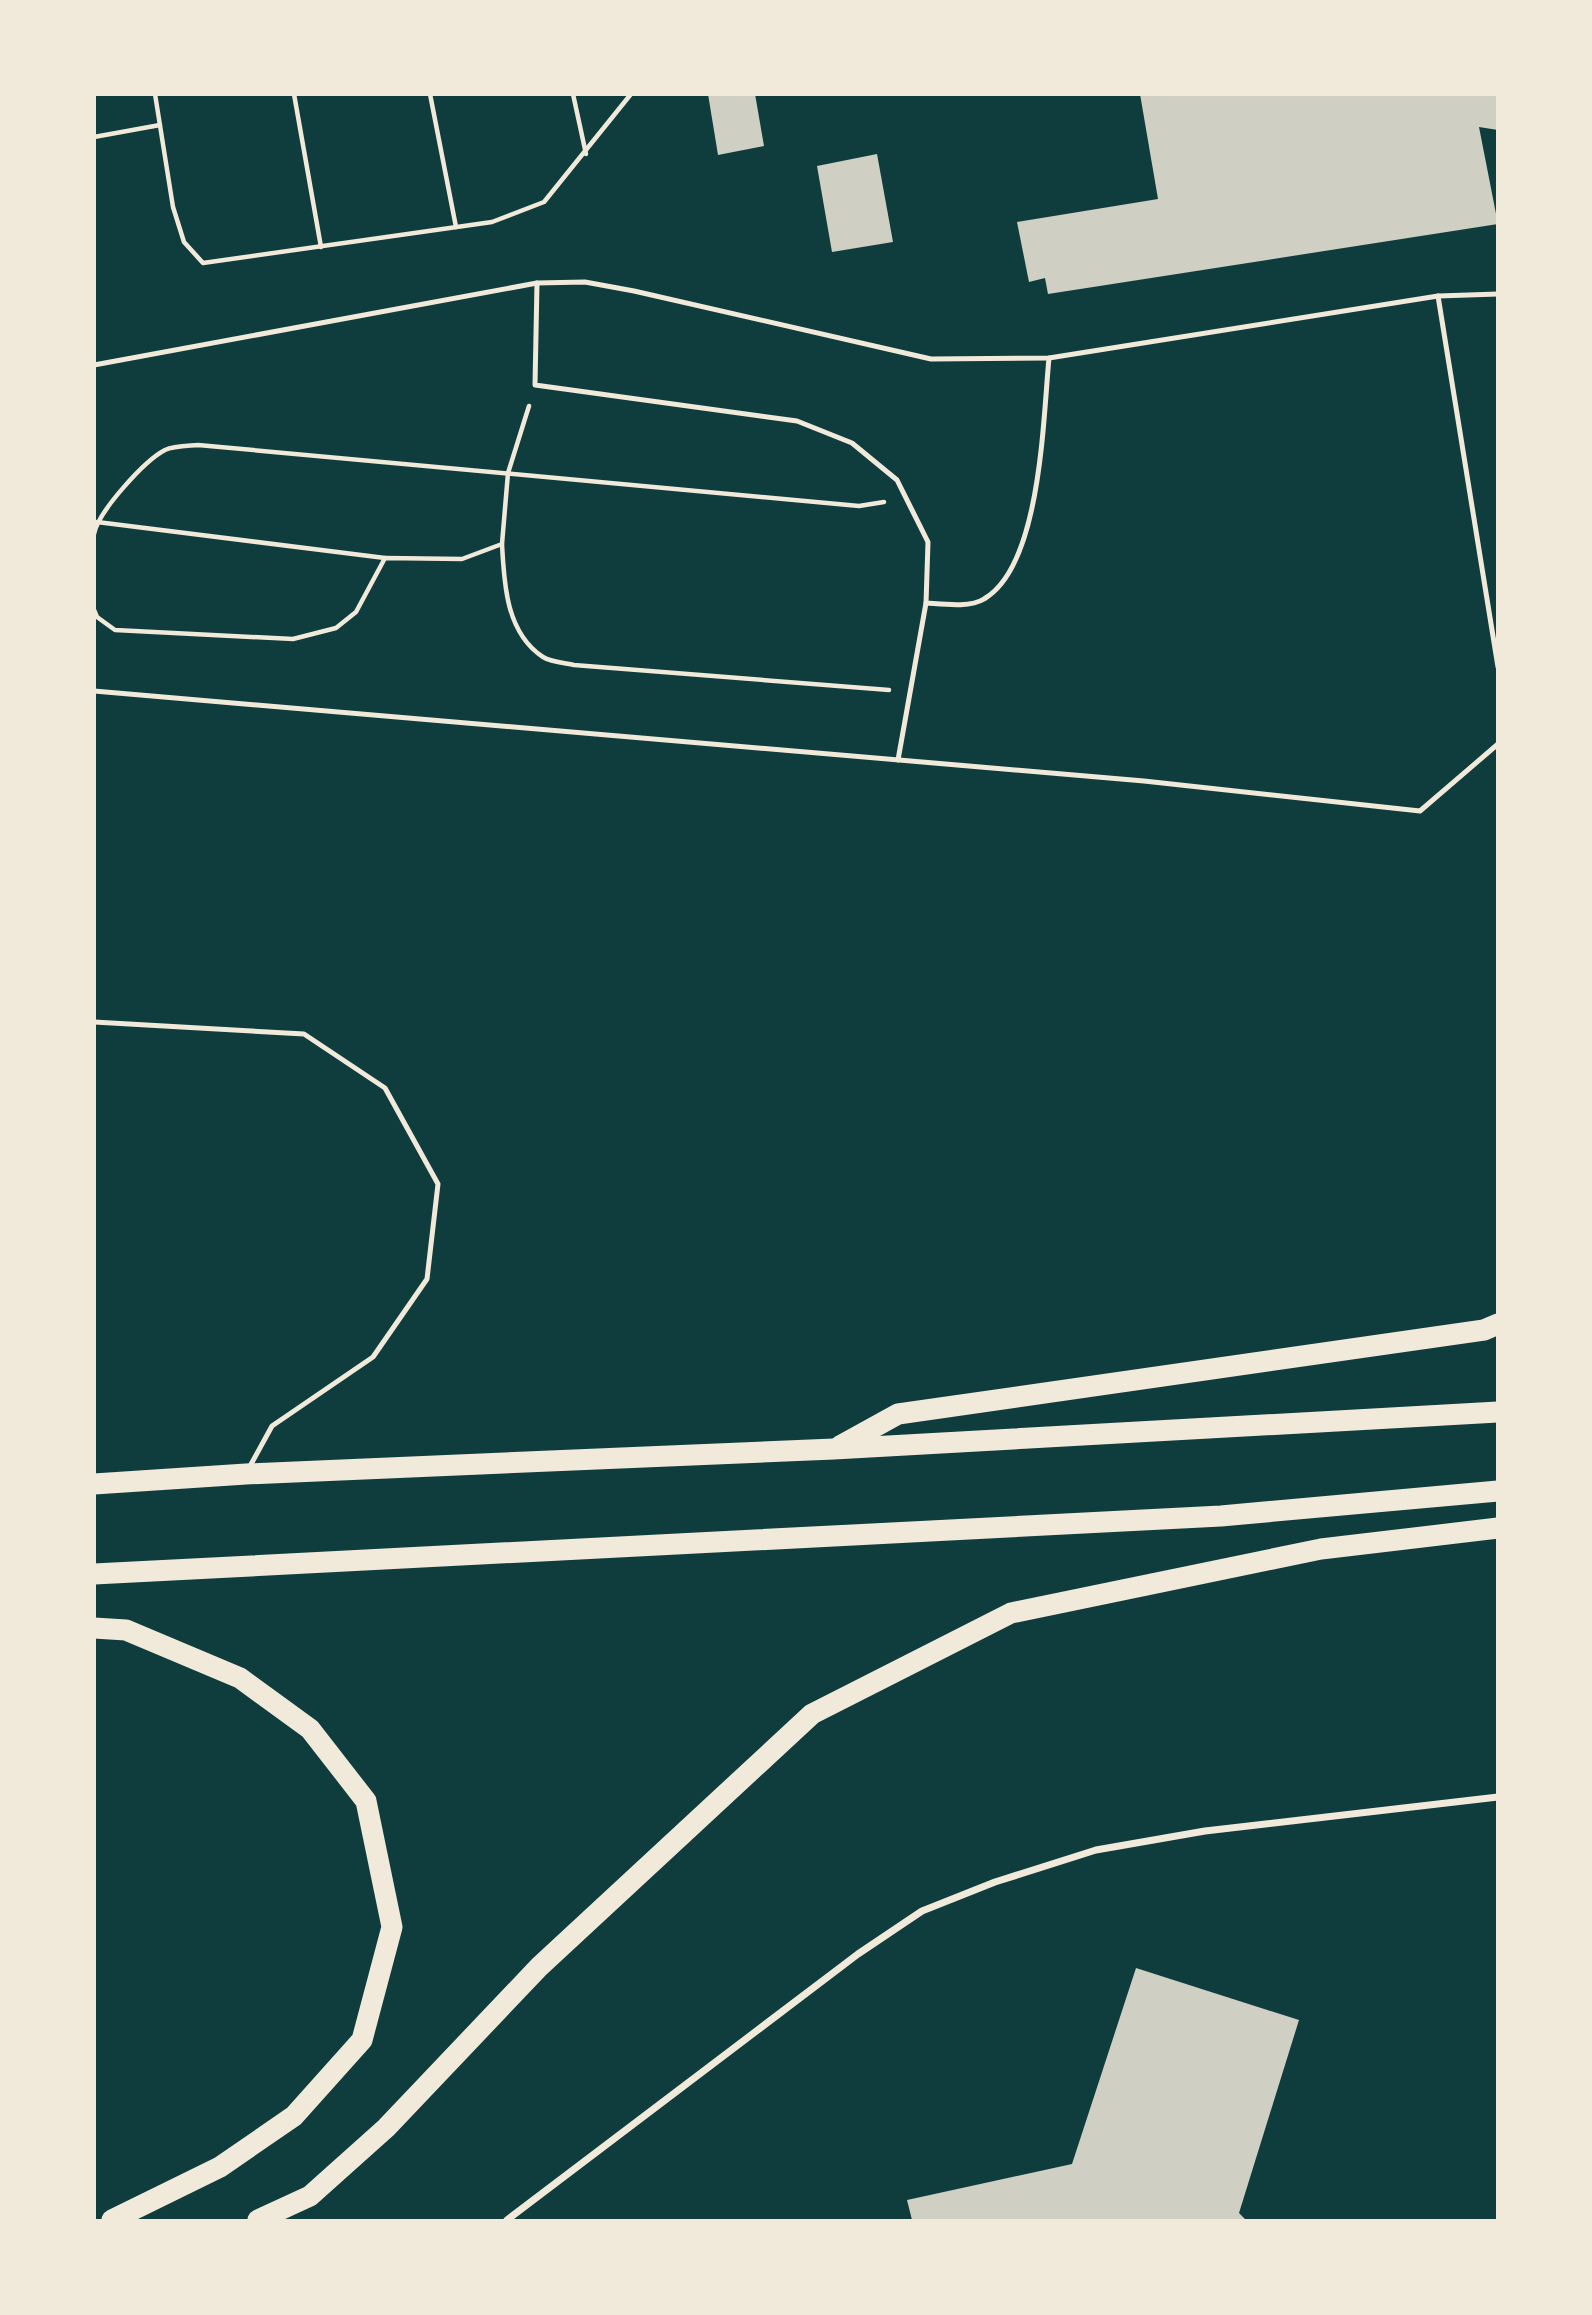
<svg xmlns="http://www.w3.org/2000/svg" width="1592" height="2315" viewBox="0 0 1592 2315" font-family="'Source Serif 4',serif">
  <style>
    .building { fill: #cfcfc3 }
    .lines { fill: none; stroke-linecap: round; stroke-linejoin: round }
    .path { stroke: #f1e9da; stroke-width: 4.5 }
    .service { stroke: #f1e9da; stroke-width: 5 }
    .minor { stroke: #f1e9da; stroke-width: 7 }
    .motorway { stroke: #f1e9da; stroke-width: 21 }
  </style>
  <rect width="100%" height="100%" fill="#0f3d3e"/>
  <g class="building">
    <polygon points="708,94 755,94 764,146 718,155"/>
    <polygon points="1140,94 1498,94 1498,130 1479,127 1498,224 1048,294 1045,278 1029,282 1017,222 1158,199"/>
    <polygon points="877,154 893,242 832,252 817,166"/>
    <polygon points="1136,1968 1299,2020 1239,2213 1246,2220 912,2220 907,2200 1072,2164"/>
  </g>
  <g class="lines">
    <g class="path">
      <polyline points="155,94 173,207 184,242 203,263 492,222 544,202 631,94"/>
      <polyline points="294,94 321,247"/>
      <polyline points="430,94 456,227"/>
      <polyline points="573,94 586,154"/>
      <polyline points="94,137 160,125"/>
      <polyline points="97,522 385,558"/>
      <path d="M94,534C98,512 144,461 165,450C174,446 188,446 198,445L859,506L884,502"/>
      <path d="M502,544C504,583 506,633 543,657C551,662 565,663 574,665L889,690"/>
      <polyline points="94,610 97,617 115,630 293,639 336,628 356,612 385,558 462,559 502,544 508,473 529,406"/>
    </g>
    <g class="service">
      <path d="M537,283L535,385L797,421L852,443L897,480L928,542L926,603C942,604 970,608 984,599C1041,566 1043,419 1049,358"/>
      <polyline points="1438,296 1498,667"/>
      <polyline points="94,365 537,283 585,282 634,291 931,359 1049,358 1438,296 1498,294"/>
      <polyline points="94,691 1144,781 1420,811 1498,744"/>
      <polyline points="898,760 926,603"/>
      <polyline points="94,1022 304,1034 385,1088 438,1184 427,1279 373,1357 272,1426 249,1468"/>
    </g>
    <polyline class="minor" points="507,2220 858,1954 922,1911 995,1882 1096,1850 1205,1831 1498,1797"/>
    <g class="motorway">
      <polyline points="840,1446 898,1414 1484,1330 1498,1324"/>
      <polyline points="94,1484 246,1474 834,1449 1498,1412"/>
      <polyline points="94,1574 1221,1516 1498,1491"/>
      <polyline points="94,1628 126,1630 240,1678 310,1729 366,1801 392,1927 362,2040 294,2116 220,2167 112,2220"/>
      <polyline points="258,2220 310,2196 386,2128 539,1967 812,1714 1011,1613 1321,1549 1498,1528"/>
    </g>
  </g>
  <rect width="1592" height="2315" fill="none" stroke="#f1e9da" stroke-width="192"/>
</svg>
